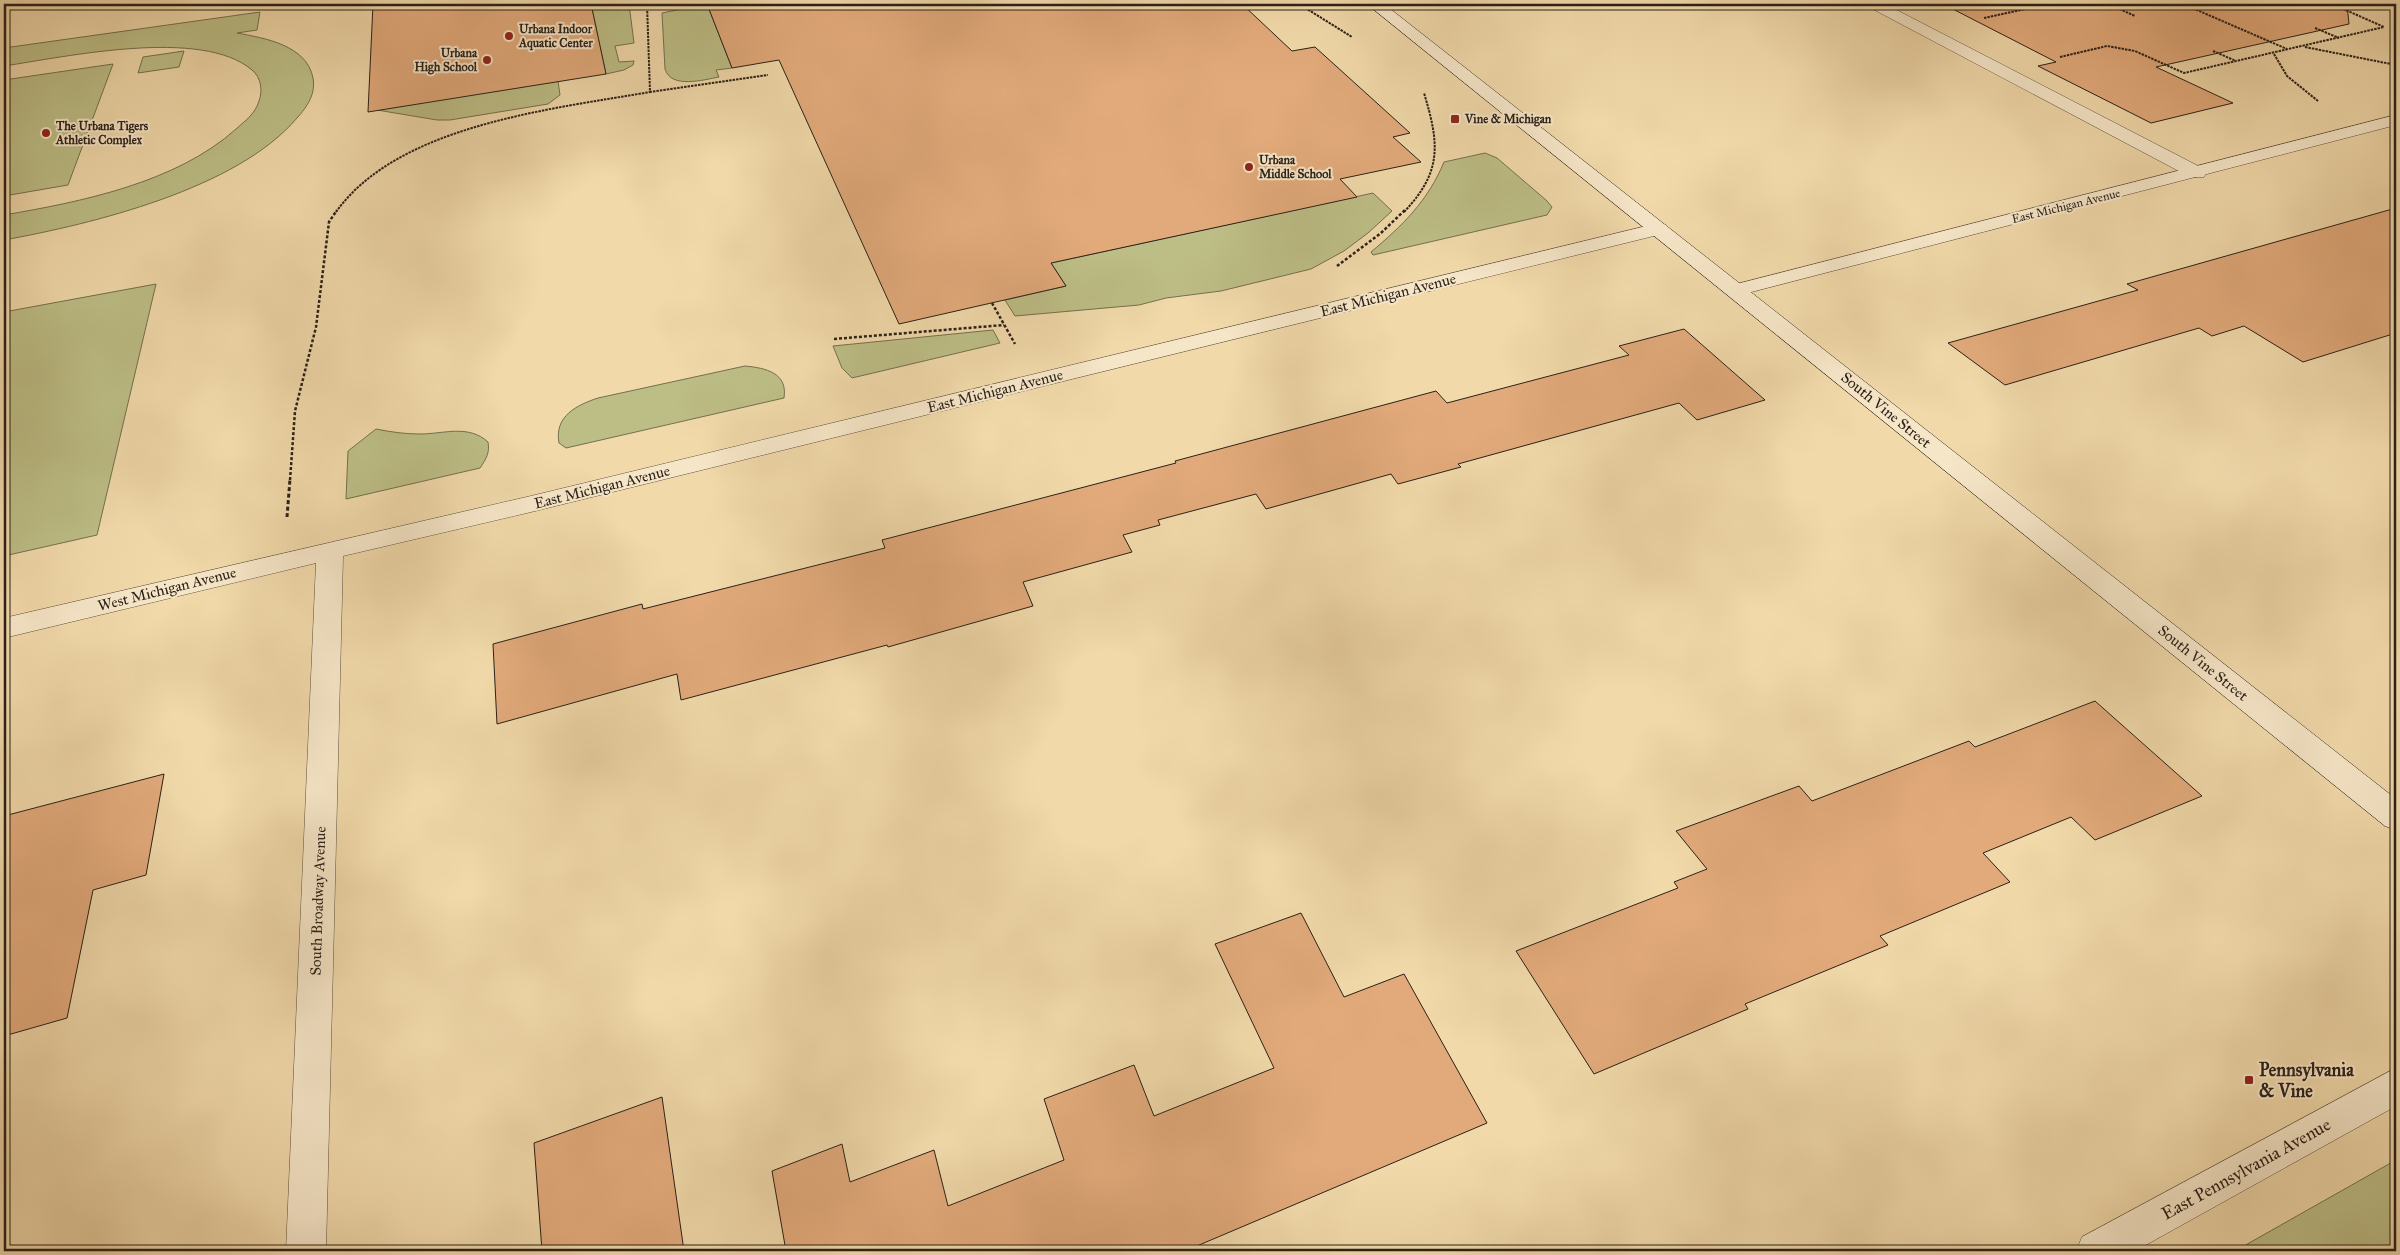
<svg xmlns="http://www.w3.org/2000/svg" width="2400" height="1255" viewBox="0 0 2400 1255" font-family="'IM FELL Great Primer',serif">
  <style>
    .green { fill: #bdbe86; stroke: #746f4f }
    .building { fill: #e2aa7b; stroke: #2a2018 }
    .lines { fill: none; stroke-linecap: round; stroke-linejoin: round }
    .service-casing { stroke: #5c4e3c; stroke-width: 1 }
    .minor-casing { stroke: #5c4e3c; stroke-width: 1 }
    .tertiary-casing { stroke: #5c4e3c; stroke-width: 1 }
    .secondary-casing { stroke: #2a2018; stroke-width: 1 }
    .path-far2 { stroke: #2a2018; stroke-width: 2; stroke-dasharray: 2.5 1; stroke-linecap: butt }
    .path-far1 { stroke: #2a2018; stroke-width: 2.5; stroke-dasharray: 3 2; stroke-linecap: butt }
    .path { stroke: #2a2018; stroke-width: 3; stroke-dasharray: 4 2.5; stroke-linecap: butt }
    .service { fill: #f6e6c8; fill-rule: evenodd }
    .minor { fill: #f6e6c8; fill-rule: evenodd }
    .tertiary { fill: #f6e6c8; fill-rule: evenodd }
    .secondary { fill: #f6e6c8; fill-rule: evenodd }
    .poi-dot { fill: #8f2418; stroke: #f6e6c8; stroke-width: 2 }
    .labels { text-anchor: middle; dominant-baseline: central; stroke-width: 4; stroke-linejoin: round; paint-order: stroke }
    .far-poi-label { font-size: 12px; font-weight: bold; fill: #2a2018; stroke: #f6e6c8; text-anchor: start }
    .far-street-label { font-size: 12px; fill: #2a2018; stroke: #f6e6c8 }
    .street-label { font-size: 15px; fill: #2a2018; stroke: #f6e6c8 }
    .near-poi-label { font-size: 18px; font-weight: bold; fill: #2a2018; stroke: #f6e6c8; text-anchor: start }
    .near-street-label { font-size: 18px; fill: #2a2018; stroke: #f6e6c8 }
  </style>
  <rect width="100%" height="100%" fill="#f1d9aa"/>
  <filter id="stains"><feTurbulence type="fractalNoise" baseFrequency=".004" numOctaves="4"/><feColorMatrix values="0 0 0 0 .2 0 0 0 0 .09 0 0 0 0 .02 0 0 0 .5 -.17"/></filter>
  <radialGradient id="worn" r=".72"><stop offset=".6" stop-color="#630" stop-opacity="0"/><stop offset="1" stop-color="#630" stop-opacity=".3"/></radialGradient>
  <g class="green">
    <polygon points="591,4 629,4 634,43 615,46 619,62 634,61 633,65 624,70 606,74"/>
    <path d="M707,4L732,68L716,70L719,77C703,80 671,89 665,69L662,13Z"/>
    <path d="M260,12L257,30L237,33C264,38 307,45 313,78C316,94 307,107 297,118C237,189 92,224 4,240V215C80,202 176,183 236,129C246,120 255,114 259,101C263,91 261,77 252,70C202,27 65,57 4,66V48Z"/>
    <polygon points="184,51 179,67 138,73 143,57"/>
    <polygon points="113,64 68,185 4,196 4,80"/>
    <polygon points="558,81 560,95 548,104 450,120 437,120 377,110"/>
    <path d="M1485,153L1497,158L1546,200L1552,207L1547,215L1373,255L1371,252C1402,226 1428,201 1444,162Z"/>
    <polygon points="1373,193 1392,211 1368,233 1344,251 1311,269 1221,291 1166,298 1139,305 1015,316 1005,300 1066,286 1051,263"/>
    <polygon points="156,284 97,535 4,556 4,312"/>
    <polygon points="993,330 1000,343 852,378 842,368 833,346"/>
    <path d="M745,366C766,368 788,373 784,398L566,448L559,443C554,416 577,405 598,398Z"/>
    <path d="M376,429C391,432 405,434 420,434C444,434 468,424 488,442C490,453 486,459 480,468L346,499L348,451Z"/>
    <polygon points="2396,1160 2396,1251 2235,1251"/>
  </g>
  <g class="building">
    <polygon points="373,4 591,4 606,74 368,112"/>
    <polygon points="707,4 1242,4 1292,51 1315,47 1410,133 1393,137 1421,162 1340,179 1357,197 1051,263 1066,286 899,324 779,60 732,68"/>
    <polygon points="1943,4 2347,4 2349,24 2156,67 2233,103 2151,123 2038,66 2056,62"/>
    <polygon points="2396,208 2396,333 2303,362 2244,326 2212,336 2199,328 2005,385 1948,343 2138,290 2127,284"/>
    <polygon points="1684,329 1765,400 1697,420 1679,403 1458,464 1461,467 1398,484 1391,474 1266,509 1256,494 1158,520 1160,525 1123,535 1132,552 1023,582 1033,606 888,647 887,645 681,700 677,674 497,724 493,644 642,604 643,609 885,548 882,540 1176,463 1175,461 1436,391 1447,403 1629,355 1619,346"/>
    <polygon points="2095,701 2202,796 2095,840 2071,817 1983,853 2010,882 1880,936 1888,945 1745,1004 1748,1009 1594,1074 1516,951 1678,888 1674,882 1707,869 1676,831 1799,786 1812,801 1969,741 1975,747"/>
    <polygon points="164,774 146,875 93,890 67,1018 4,1036 4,816"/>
    <polygon points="1301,913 1344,997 1404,974 1487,1123 1185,1251 786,1251 772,1171 842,1144 850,1182 934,1150 948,1206 1064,1160 1044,1099 1134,1065 1154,1116 1274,1068 1215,944"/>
    <polygon points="662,1097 684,1251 542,1251 534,1143"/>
  </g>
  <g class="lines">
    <g class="service-casing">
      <polygon id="service" points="1866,4 1885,4 2204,169 2206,173 2204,177 2190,177 1869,7"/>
    </g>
    <g class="minor-casing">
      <g id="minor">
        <polygon points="2396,115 2396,125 1736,296 1729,294 1726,290 1729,286"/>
        <polygon points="1659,223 1666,225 1669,229 1666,233 531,512 343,556 326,1251 286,1251 316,563 4,638 4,618 531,496"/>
      </g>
    </g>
    <g class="tertiary-casing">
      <polygon id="tertiary" points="2396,1068 2396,1106 2135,1251 2076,1251 2082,1237"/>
    </g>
    <g class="secondary-casing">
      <polygon id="secondary" points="1367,4 1384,4 2396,799 2396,830 2385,826"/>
    </g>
    <g class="path-far2">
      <polyline points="647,4 650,92 768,75"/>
      <polyline points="1299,4 1352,37"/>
      <polyline points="2108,4 2113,6 2121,4"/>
      <polyline points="2183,4 2287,49"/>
      <polyline points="2113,6 2135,16"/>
      <polyline points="1984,18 2049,4"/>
      <polyline points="2315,28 2339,38"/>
      <polyline points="2305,47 2396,65"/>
      <polyline points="2213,51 2236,61"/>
      <polyline points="2274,54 2287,76 2318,101"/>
      <polyline points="2060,57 2107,46 2135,51 2184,73 2384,27 2332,4"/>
      <path d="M336,212C398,125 552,109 650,92"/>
      <path d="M1404,212C1443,171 1439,143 1424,93"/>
    </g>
    <g class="path-far1">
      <polyline points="1337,266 1381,233 1405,210"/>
      <polyline points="992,303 1015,344"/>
      <polyline points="834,339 1004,325"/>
      <polyline points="290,480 295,411 316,327 329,222 337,210"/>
    </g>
    <polyline class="path" points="287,517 290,479"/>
    <use href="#service" class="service"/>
    <use href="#minor" class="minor"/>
    <use href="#tertiary" class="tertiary"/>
    <use href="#secondary" class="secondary"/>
  </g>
  <g class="poi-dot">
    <circle cx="509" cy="36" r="5"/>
    <circle cx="487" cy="60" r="5"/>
    <rect x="1450" y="114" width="10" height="10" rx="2.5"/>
    <circle cx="46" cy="133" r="5"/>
    <circle cx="1249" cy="167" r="5"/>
    <rect x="2244" y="1075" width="10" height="10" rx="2.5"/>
  </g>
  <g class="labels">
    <g class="far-poi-label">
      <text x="519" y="29">Urbana Indoor<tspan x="519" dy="14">Aquatic Center</tspan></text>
      <text x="477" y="53" text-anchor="end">Urbana<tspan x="477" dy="14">High School</tspan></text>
      <text x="1465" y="119">Vine &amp; Michigan</text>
      <text x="56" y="126">The Urbana Tigers<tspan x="56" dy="14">Athletic Complex</tspan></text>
      <text x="1259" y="160">Urbana<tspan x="1259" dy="14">Middle School</tspan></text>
    </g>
    <g class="far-street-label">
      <text transform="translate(2066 206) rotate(-14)">East Michigan Avenue</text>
    </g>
    <g class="street-label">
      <text transform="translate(1388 295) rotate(-14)">East Michigan Avenue</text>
      <text transform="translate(995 391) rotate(-14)">East Michigan Avenue</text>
      <text transform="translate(1886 410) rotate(39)">South Vine Street</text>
      <text transform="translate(602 487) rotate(-14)">East Michigan Avenue</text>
      <text transform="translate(167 589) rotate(-14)">West Michigan Avenue</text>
      <text transform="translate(2203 663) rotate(39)">South Vine Street</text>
      <text transform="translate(318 901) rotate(-88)">South Broadway Avenue</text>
    </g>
    <g class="near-poi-label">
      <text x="2259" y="1070">Pennsylvania<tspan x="2259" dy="21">&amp; Vine</tspan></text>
    </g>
    <g class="near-street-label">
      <text transform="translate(2246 1169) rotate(-29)">East Pennsylvania Avenue</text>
    </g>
  </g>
  <rect width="2400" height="1255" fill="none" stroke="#f1d9aa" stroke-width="20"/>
  <rect x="5" y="5" width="2390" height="1245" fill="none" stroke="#2a2018" stroke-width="2.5"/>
  <rect x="10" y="10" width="2380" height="1235" fill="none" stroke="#2a2018"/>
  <rect width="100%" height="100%" filter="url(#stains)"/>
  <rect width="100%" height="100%" fill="url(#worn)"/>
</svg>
